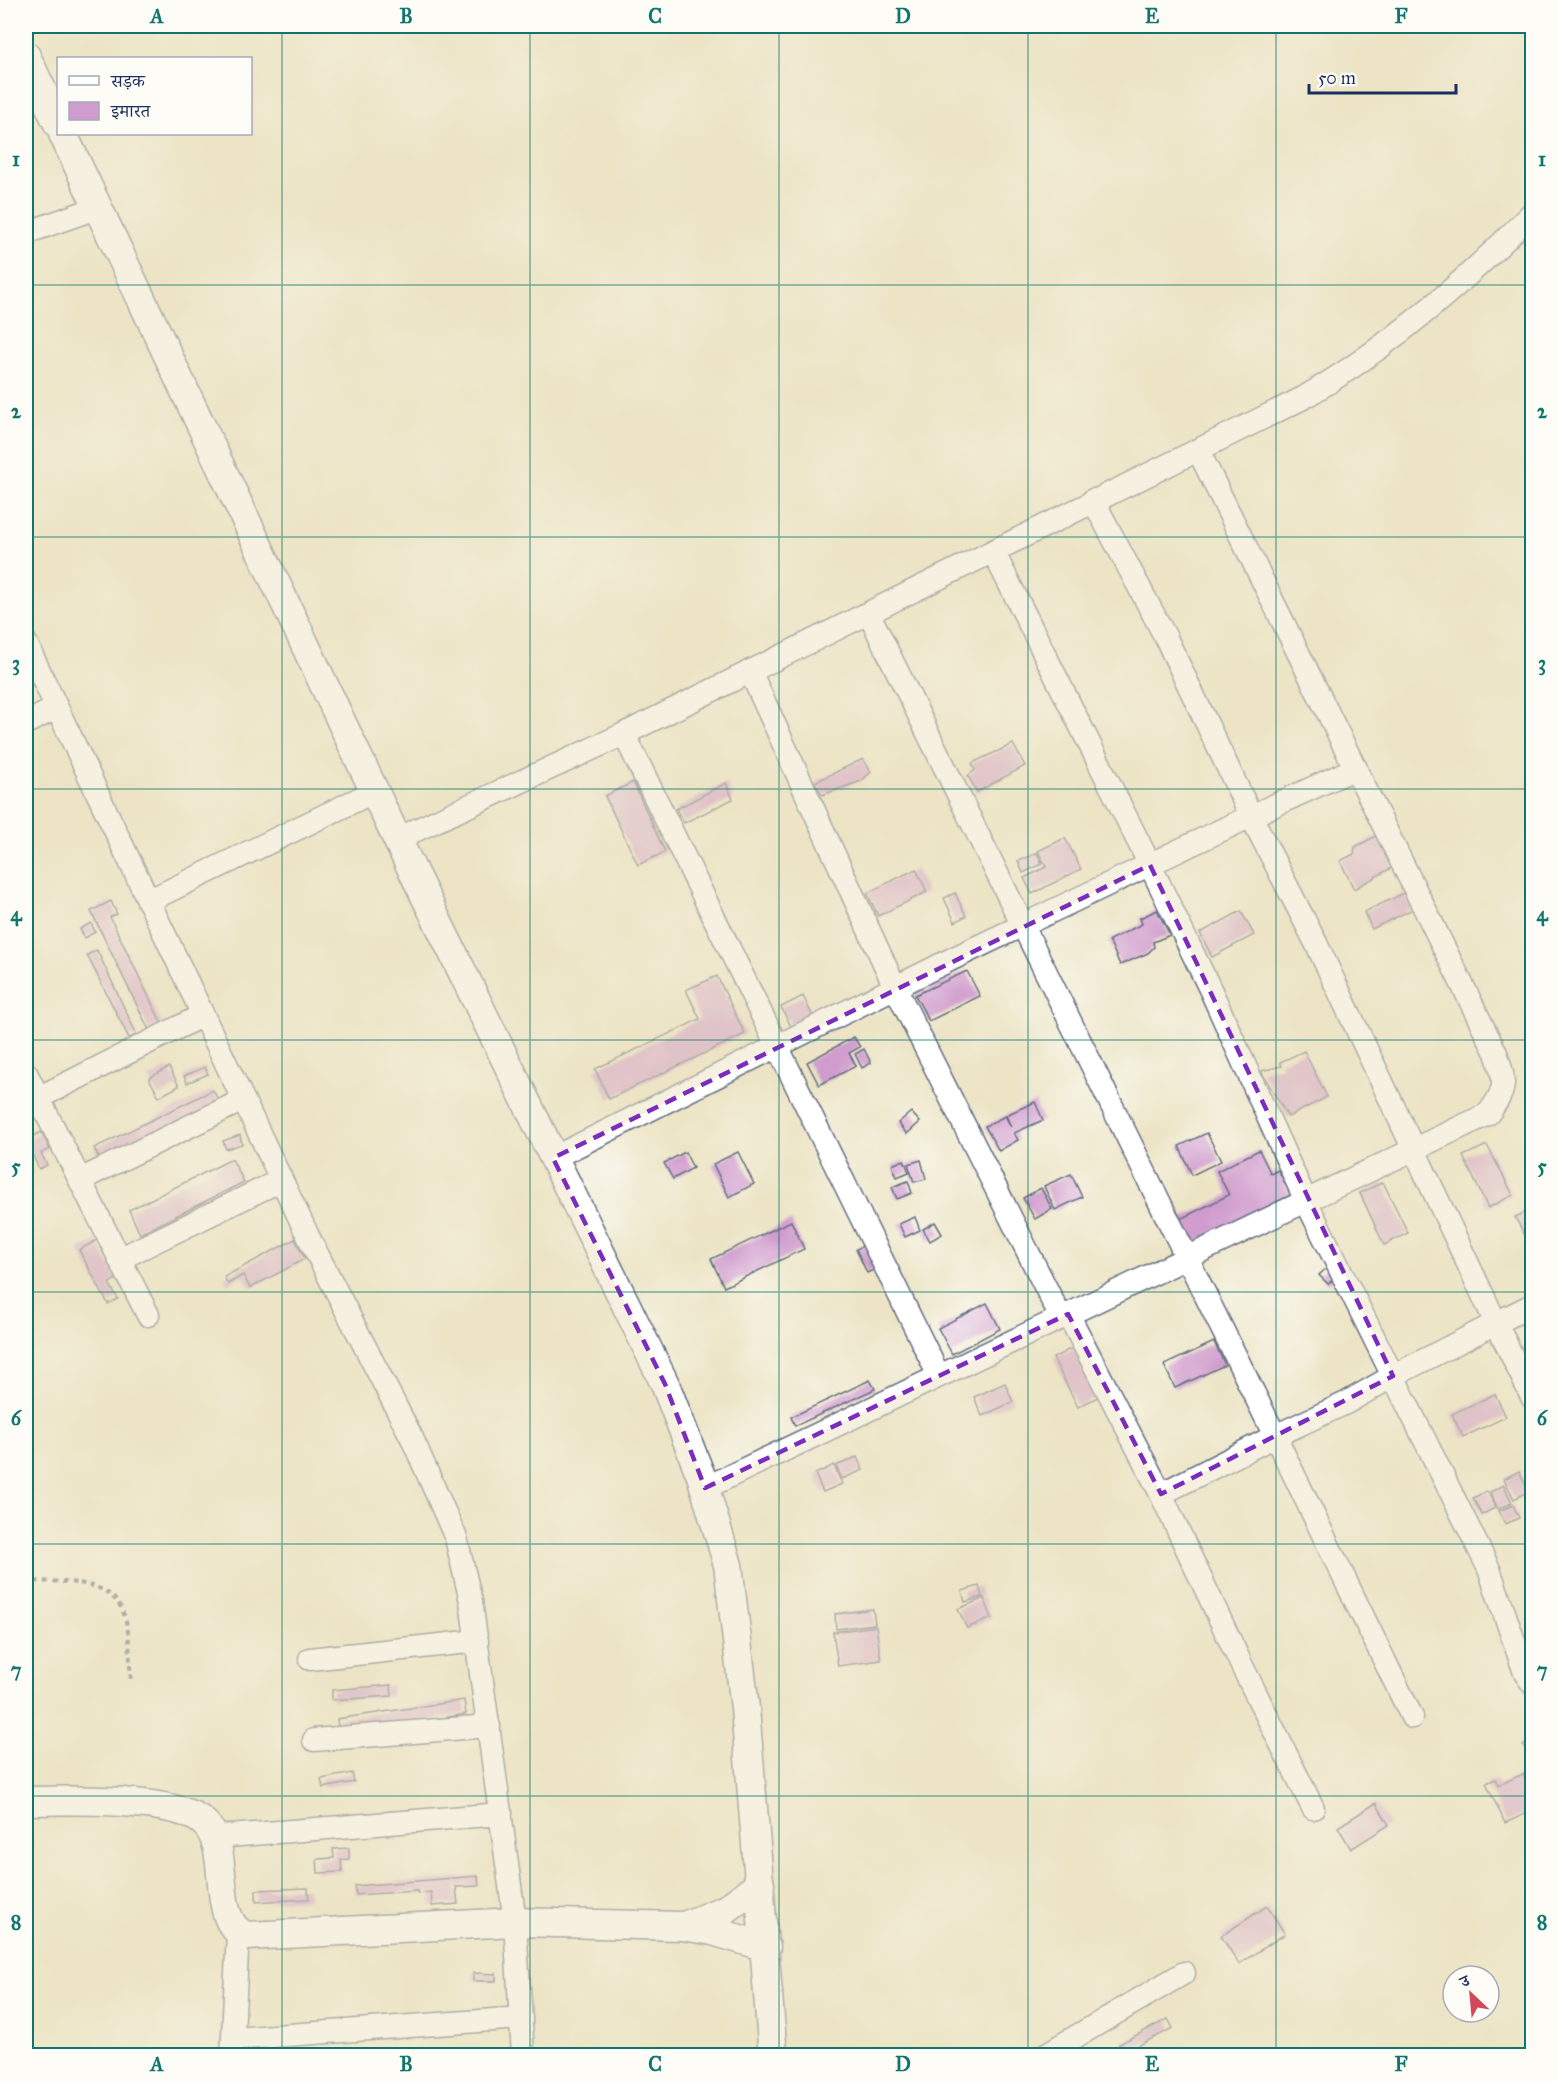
<svg xmlns="http://www.w3.org/2000/svg" width="1558" height="2081" viewBox="0 0 1558 2081" font-family="'IM FELL Great Primer','Noto Serif Devanagari',serif">
  <style>
    .building { fill: #d09ccd }
    .lines { fill: none; stroke-linecap: round; stroke-linejoin: round }
    .minor-casing { stroke: #646e82; stroke-width: 25 }
    .major-casing { stroke: #646e82; stroke-width: 31 }
    .path { stroke: #646e82; stroke-width: 4; stroke-dasharray: 4.5 4.5; stroke-linecap: butt }
    .minor { stroke: #fff; stroke-width: 22 }
    .major { stroke: #fff; stroke-width: 28 }
    .marked { fill: none; stroke: #7b2cbf; stroke-width: 4.5; stroke-dasharray: 12 8; stroke-linejoin: round }
    .grid { fill: none; stroke: #0f766e; stroke-width: 1.5; stroke-opacity: 0.55 }
    .neatline { fill: none; stroke: #0f766e; stroke-width: 2 }
    .grid-label { font-size: 20px; text-anchor: middle; font-weight: bold; fill: #0f766e }
  </style>
  <rect width="100%" height="100%" fill="#fdfcf7"/>
  <filter id="ink" filterUnits="userSpaceOnUse"><feTurbulence type="fractalNoise" baseFrequency=".0167" numOctaves="2"/><feDisplacementMap in="SourceGraphic" scale="12" xChannelSelector="R" yChannelSelector="G"/><feConvolveMatrix kernelMatrix="1 2 1 2 8 2 1 2 1" color-interpolation-filters="sRGB"/></filter>
  <filter id="wash" filterUnits="userSpaceOnUse"><feTurbulence type="fractalNoise" baseFrequency=".008" numOctaves="4" result="noise"/><feDisplacementMap in="SourceGraphic" scale="24" xChannelSelector="R" yChannelSelector="G"/><feGaussianBlur stdDeviation="1.35" result="paint"/><feColorMatrix in="noise" values="0 0 0 0 0 0 0 0 0 0 0 0 0 0 0 0 0 1.4 0 .05"/><feComposite in="paint" operator="in"/></filter>
  <g filter="url(#wash)">
    <rect width="100%" height="100%" fill="#ece4c5"/>
    <g id="blocks">
      <g class="building">
        <polygon points="1013,744 1025,766 977,792 968,776 975,770 972,763"/>
        <polygon points="863,759 871,772 861,781 822,795 815,782"/>
        <polygon points="633,782 665,852 638,865 605,796"/>
        <polygon points="726,783 733,799 684,823 676,809"/>
        <polygon points="1380,834 1395,866 1354,889 1340,861 1354,854 1355,847"/>
        <polygon points="1065,838 1081,869 1032,894 1024,878 1046,867 1038,851"/>
        <polygon points="1037,853 1042,864 1023,873 1018,861"/>
        <polygon points="916,869 927,892 878,916 867,893"/>
        <polygon points="955,893 966,916 955,922 944,898"/>
        <polygon points="1404,893 1413,909 1372,929 1364,912"/>
        <polygon points="111,901 117,914 110,917 162,1024 149,1030 91,911"/>
        <polygon points="1157,910 1170,935 1153,942 1154,947 1148,953 1120,965 1109,940 1142,924 1140,918"/>
        <polygon points="1241,911 1254,935 1212,957 1200,933"/>
        <polygon points="91,923 95,932 85,938 80,929"/>
        <polygon points="97,950 137,1035 129,1038 87,955"/>
        <polygon points="967,971 980,996 929,1021 915,995"/>
        <polygon points="717,976 745,1034 609,1099 595,1069 700,1019 686,990"/>
        <polygon points="803,996 814,1019 793,1030 781,1007"/>
        <polygon points="854,1037 860,1047 849,1053 856,1066 819,1085 807,1062"/>
        <polygon points="864,1049 871,1063 862,1068 855,1054"/>
        <polygon points="1304,1051 1327,1097 1288,1117 1261,1071 1282,1066 1280,1062"/>
        <polygon points="169,1067 179,1086 159,1097 149,1078"/>
        <polygon points="205,1067 208,1074 187,1083 184,1076"/>
        <polygon points="213,1090 223,1109 103,1166 94,1148"/>
        <polygon points="1035,1102 1043,1120 1014,1133 1018,1140 999,1151 985,1126 1005,1116 1011,1127 1006,1115"/>
        <polygon points="911,1112 920,1122 907,1134 898,1123"/>
        <polygon points="41,1132 50,1149 41,1153 47,1165 39,1169 26,1140"/>
        <polygon points="1207,1133 1221,1161 1192,1175 1179,1146"/>
        <polygon points="240,1135 242,1144 226,1149 223,1141"/>
        <polygon points="1487,1145 1513,1195 1488,1208 1463,1156"/>
        <polygon points="1259,1150 1271,1174 1278,1170 1291,1195 1191,1245 1178,1220 1229,1195 1217,1171"/>
        <polygon points="685,1152 693,1168 673,1179 664,1163"/>
        <polygon points="738,1152 754,1184 729,1197 713,1164"/>
        <polygon points="232,1159 244,1182 140,1234 129,1210"/>
        <polygon points="904,1160 909,1172 897,1177 892,1165"/>
        <polygon points="921,1160 926,1179 914,1182 908,1164"/>
        <polygon points="1071,1174 1082,1197 1055,1210 1044,1186"/>
        <polygon points="908,1181 912,1193 897,1199 892,1187"/>
        <polygon points="1383,1182 1408,1233 1384,1245 1360,1193"/>
        <polygon points="1041,1188 1052,1209 1035,1219 1023,1198"/>
        <polygon points="1532,1209 1532,1241 1529,1243 1515,1217"/>
        <polygon points="915,1217 920,1230 905,1237 899,1224"/>
        <polygon points="791,1221 804,1249 724,1287 711,1259"/>
        <polygon points="935,1222 942,1234 930,1241 923,1229"/>
        <polygon points="295,1239 305,1259 250,1288 243,1275 228,1284 224,1277"/>
        <polygon points="97,1240 117,1279 109,1283 118,1299 108,1304 79,1250"/>
        <polygon points="867,1244 878,1268 867,1273 856,1249"/>
        <polygon points="1331,1264 1339,1274 1328,1284 1319,1275"/>
        <polygon points="987,1303 1000,1329 952,1354 938,1328"/>
        <polygon points="1214,1342 1225,1365 1175,1388 1164,1365"/>
        <polygon points="1078,1345 1104,1394 1078,1407 1053,1358"/>
        <polygon points="870,1380 875,1389 795,1426 791,1417"/>
        <polygon points="1005,1383 1013,1402 982,1416 974,1397"/>
        <polygon points="1495,1394 1506,1417 1463,1437 1452,1414"/>
        <polygon points="857,1457 863,1470 842,1479 836,1466"/>
        <polygon points="834,1465 842,1484 823,1492 815,1474"/>
        <polygon points="1519,1471 1529,1491 1514,1499 1504,1479"/>
        <polygon points="1504,1485 1512,1503 1498,1509 1490,1492"/>
        <polygon points="1487,1491 1496,1507 1482,1515 1473,1498"/>
        <polygon points="1513,1505 1519,1518 1505,1524 1499,1511"/>
        <polygon points="979,1586 982,1597 965,1602 962,1591"/>
        <polygon points="984,1598 992,1618 967,1628 958,1609"/>
        <polygon points="873,1609 875,1624 836,1629 835,1614"/>
        <polygon points="876,1626 881,1660 838,1666 833,1632"/>
        <polygon points="391,1685 392,1696 332,1700 332,1690"/>
        <polygon points="464,1700 466,1714 339,1735 337,1719"/>
        <polygon points="1532,1739 1532,1760 1523,1746"/>
        <polygon points="352,1773 354,1782 323,1788 321,1779"/>
        <polygon points="1523,1774 1529,1788 1532,1786 1532,1811 1505,1823 1486,1783 1496,1779 1499,1785"/>
        <polygon points="1376,1803 1389,1825 1351,1849 1338,1827"/>
        <polygon points="349,1848 349,1859 341,1860 342,1872 318,1873 317,1859 334,1858 333,1849"/>
        <polygon points="478,1876 479,1886 456,1887 458,1904 432,1906 431,1892 418,1894 417,1891 356,1895 355,1886"/>
        <polygon points="308,1888 309,1899 256,1902 256,1890"/>
        <polygon points="1267,1906 1285,1934 1239,1964 1221,1936"/>
        <polygon points="473,1973 496,1974 496,1981 473,1981"/>
        <polygon points="1168,2019 1173,2028 1124,2053 1119,2044"/>
        <polygon points="334,2052 335,2056 311,2056 311,2054"/>
      </g>
    </g>
  </g>
  <g filter="url(#ink)">
    <use href="#blocks" fill-opacity="0" stroke="#646e82" stroke-width="1.5"/>
    <g class="lines">
      <g class="minor-casing">
        <g id="minor">
          <polyline points="26,233 99,207"/>
          <polyline points="1093,500 1166,638 1251,816 1356,768"/>
          <polyline points="993,551 1150,865 1212,993 1305,1199 1393,1376 1346,1403 1275,1436 1412,1717"/>
          <polyline points="869,614 1275,1436 1161,1494 1068,1314"/>
          <polyline points="26,643 310,1240 412,1438 456,1538 471,1601 515,1922 523,2056"/>
          <polyline points="750,671 895,987 1061,1318"/>
          <polyline points="26,723 56,708"/>
          <polyline points="624,734 939,1376"/>
          <path d="M397,839L624,734L1303,398C1389,348 1463,284 1532,213"/>
          <polyline points="148,901 375,791"/>
          <polyline points="26,1073 148,1315"/>
          <polyline points="26,1104 203,1015"/>
          <polyline points="553,1158 952,959 1251,816 1317,945 1496,1323 1532,1305"/>
          <polyline points="80,1180 243,1100"/>
          <polyline points="119,1259 281,1180"/>
          <polyline points="1532,1397 1496,1323 1393,1376 1489,1569 1525,1673 1532,1683"/>
          <path d="M705,1488L1488,1114C1507,1089 1506,1082 1496,1053L1198,450"/>
          <polyline points="1161,1494 1242,1666 1313,1808"/>
          <polyline points="310,1659 477,1641"/>
          <polyline points="314,1740 489,1726"/>
          <polyline points="216,1837 501,1814"/>
          <polyline points="233,2039 521,2018"/>
          <polyline points="232,2056 238,1932"/>
          <polyline points="1043,2056 1184,1973"/>
        </g>
      </g>
      <g class="major-casing">
        <g id="major">
          <polyline points="26,56 58,124"/>
          <polyline points="63,134 397,839 665,1384 701,1476 728,1565 745,1708 773,2056"/>
          <path d="M26,1801C66,1800 172,1797 202,1821C235,1847 207,1919 246,1936L515,1922L682,1926L713,1931L766,1947"/>
          <polyline points="684,1926 726,1909 760,1884"/>
        </g>
      </g>
      <path class="path" d="M26,1581C59,1583 111,1575 124,1615C131,1634 129,1661 131,1681"/>
      <use href="#minor" class="minor"/>
      <use href="#major" class="major"/>
    </g>
  </g>
  <path d="M0 0H1558V2081H0ZM1150,865L1393,1376L1161,1494L1068,1314L705,1488L665,1384L553,1158Z" fill="#ece4c5" fill-opacity=".55" fill-rule="evenodd"/>
  <path class="marked" d="M1150,865L1393,1376L1161,1494L1068,1314L705,1488L665,1384L553,1158Z"/>
  <path class="grid" d="M282,26V2056M530,26V2056M779,26V2056M1028,26V2056M1276,26V2056M26,285H1532M26,537H1532M26,789H1532M26,1040H1532M26,1292H1532M26,1544H1532M26,1796H1532"/>
  <rect width="1558" height="2081" fill="none" stroke="#fdfcf7" stroke-width="66"/>
  <rect x="57" y="57" width="195" height="78" fill="#fdfcf7" stroke="#a3aaba" stroke-width="1.5"/>
  <rect x="69" y="76" width="30" height="9" fill="#ffffff" stroke="#a3aaba" stroke-width="1.5"/>
  <text x="111" y="87" font-size="18" fill="#1b2f5e">सड़क</text>
  <rect x="69" y="102" width="30" height="18" fill="#d09ccd" stroke="#a3aaba" stroke-width="1.5"/>
  <text x="111" y="117" font-size="18" fill="#1b2f5e">इमारत</text>
  <g transform="translate(1471 1994) rotate(334)"><circle r="28" fill="#fdfcf7" stroke="#a3aaba" stroke-width="1.5"/>
  <path d="M0-4.5L10 22L0 15L-10 22Z" fill="#d1495b"/>
  <text y="-9" font-size="16" font-weight="bold" text-anchor="middle" fill="#1b2f5e">उ</text>
  </g>
  <path d="M1309 84v9h147v-9" fill="none" stroke="#1b2f5e" stroke-width="3"/>
  <text x="1318" y="84" font-size="18" fill="#1b2f5e" stroke="#fdfcf7" stroke-width="4.5" paint-order="stroke">50 m</text>
  <rect x="33" y="33" width="1492" height="2015" class="neatline"/>
  <g class="grid-label">
    <text x="157" y="23">A</text>
    <text x="406" y="23">B</text>
    <text x="655" y="23">C</text>
    <text x="903" y="23">D</text>
    <text x="1152" y="23">E</text>
    <text x="1401" y="23">F</text>
    <text x="16" y="166">1</text>
    <text x="1542" y="166">1</text>
    <text x="16" y="418">2</text>
    <text x="1542" y="418">2</text>
    <text x="16" y="670">3</text>
    <text x="1542" y="670">3</text>
    <text x="16" y="921">4</text>
    <text x="1542" y="921">4</text>
    <text x="16" y="1173">5</text>
    <text x="1542" y="1173">5</text>
    <text x="16" y="1425">6</text>
    <text x="1542" y="1425">6</text>
    <text x="16" y="1677">7</text>
    <text x="1542" y="1677">7</text>
    <text x="16" y="1929">8</text>
    <text x="1542" y="1929">8</text>
    <text x="157" y="2071">A</text>
    <text x="406" y="2071">B</text>
    <text x="655" y="2071">C</text>
    <text x="903" y="2071">D</text>
    <text x="1152" y="2071">E</text>
    <text x="1401" y="2071">F</text>
  </g>
</svg>
